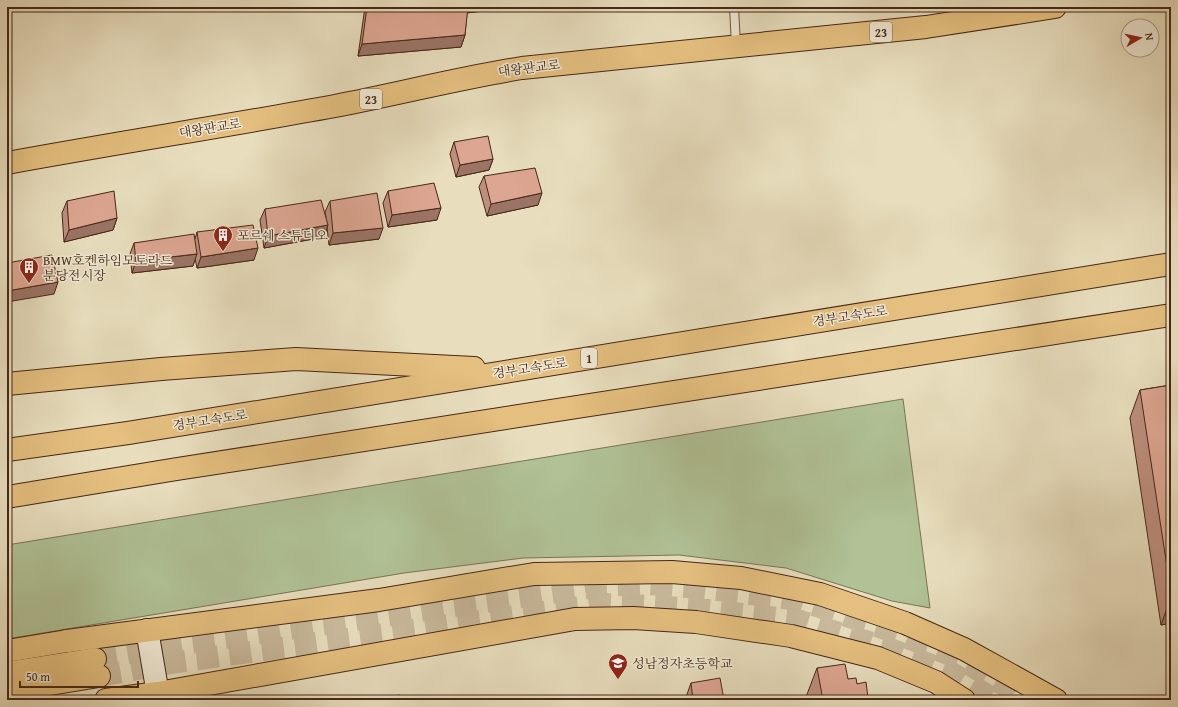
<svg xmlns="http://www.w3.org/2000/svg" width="1178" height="707" viewBox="0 0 1178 707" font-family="'Gentium Book Plus','Noto Serif KR',serif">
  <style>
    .green { fill: #b0c296; stroke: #7c7456 }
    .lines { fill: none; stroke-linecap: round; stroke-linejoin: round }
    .highway-tunnel { stroke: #c8b99c; stroke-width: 22; stroke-dasharray: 22 11; stroke-linecap: butt }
    .lane-casing { stroke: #6f5540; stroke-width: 10 }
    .secondary-casing { stroke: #472716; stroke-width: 24 }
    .primary-casing { stroke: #472716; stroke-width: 24 }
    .highway-casing { stroke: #472716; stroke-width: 24 }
    .lane { stroke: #f0ead5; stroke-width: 8 }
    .secondary { stroke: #f0ead5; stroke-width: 22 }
    .primary { stroke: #e4bf7f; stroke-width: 22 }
    .highway { stroke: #e4bf7f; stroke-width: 22 }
    .wall { fill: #be8f7e; stroke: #472716 }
    .shaded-wall { fill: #9b7466; stroke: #472716 }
    .building { fill: #dda692; stroke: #472716 }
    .labels { text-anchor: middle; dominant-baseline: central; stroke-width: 3; stroke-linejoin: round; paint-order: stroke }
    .shield { fill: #f0ead5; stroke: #7a624f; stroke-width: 1 }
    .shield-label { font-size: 12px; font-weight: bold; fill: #472716 }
    .street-label { font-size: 13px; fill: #472716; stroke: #f0ead5 }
    .poi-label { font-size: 13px; fill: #472716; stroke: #f0ead5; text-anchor: start }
  </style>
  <rect width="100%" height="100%" fill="#e8debe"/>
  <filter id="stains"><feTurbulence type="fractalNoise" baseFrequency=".005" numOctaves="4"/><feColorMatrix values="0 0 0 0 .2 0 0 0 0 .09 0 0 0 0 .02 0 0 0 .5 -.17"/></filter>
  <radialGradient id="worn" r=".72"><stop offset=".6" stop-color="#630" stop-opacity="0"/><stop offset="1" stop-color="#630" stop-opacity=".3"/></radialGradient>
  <g class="green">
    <polygon points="903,399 930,608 892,601 786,568 679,555 523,558 404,573 7,639 7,545"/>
    <polygon points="400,695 401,700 371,700"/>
  </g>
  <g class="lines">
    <g class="highway-tunnel">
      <polyline points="95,659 174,645 602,586 647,584 702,588 799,600 888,630 960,659 1029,700"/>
      <polyline points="99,676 177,662 603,604 652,606 707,610 797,620 885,647 952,673 995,700"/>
    </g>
    <g class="lane-casing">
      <polyline id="lane" points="734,7 736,45"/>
    </g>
    <g class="secondary-casing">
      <polyline id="secondary" points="147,630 159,700"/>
    </g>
    <g class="primary-casing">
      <g id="primary">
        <path d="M7,163C116,143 226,126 335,106C398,94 459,78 522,68L926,27L1055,7"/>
        <polyline points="7,651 67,641"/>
      </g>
    </g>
    <g class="highway-casing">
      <g id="highway">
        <polyline points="7,384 161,369 296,359 474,368"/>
        <polyline points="7,450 128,433 1171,264"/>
        <polyline points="7,497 177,469 1171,315"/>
        <polyline points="67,641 379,600 534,574 672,572 741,578 820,594 905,623 964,649 1056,700"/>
        <polyline points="7,673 95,659"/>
        <polyline points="7,691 99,676"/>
        <polyline points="106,700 158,693 575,619 633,618 696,622 791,636 878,658 936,682 964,700"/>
      </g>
    </g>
    <use href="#lane" class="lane"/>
    <use href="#secondary" class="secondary"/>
    <use href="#primary" class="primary"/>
    <use href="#highway" class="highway"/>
  </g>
  <g class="wall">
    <polygon points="365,7 517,7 467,13 465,35 461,47 358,56"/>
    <polygon points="454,142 493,159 489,170 456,177 450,154"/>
    <polygon points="484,176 538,205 487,216 479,187"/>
    <polygon points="388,191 437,220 388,227 383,203"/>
    <polygon points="67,201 117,218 113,230 64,242 62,213"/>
    <polygon points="330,201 379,239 329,245 327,227 324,237 264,248 260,220 265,209 326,218 325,212"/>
    <polygon points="197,232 254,260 197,268 195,258 193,266 132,273 130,254 134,243 195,239"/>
    <polygon points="1171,385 1171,623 1161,625 1130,418 1140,390"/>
    <polygon points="817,668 848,679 857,684 868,700 807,700 806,697"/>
    <polygon points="691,683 724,700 685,700"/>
  </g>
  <g class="shaded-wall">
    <polygon points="467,7 517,7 464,13"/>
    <polygon points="465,35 461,47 358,56 362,44"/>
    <polygon points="493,159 489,170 456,177 460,165"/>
    <polygon points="542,193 538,205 487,216 491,204"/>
    <polygon points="441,208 437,220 388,227 392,215"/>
    <polygon points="117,218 113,230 64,242 69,230"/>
    <polygon points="328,225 324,237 264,248 268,236"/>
    <polygon points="383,228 379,239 329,245 333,233"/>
    <polygon points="258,248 254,260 197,268 201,257"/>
    <polygon points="197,254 193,266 132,273 136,261"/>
    <polygon points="58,282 54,294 7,302 7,291"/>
    <polygon points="1171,597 1171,623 1161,625"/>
    <polygon points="868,698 868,700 860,700 860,699"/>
  </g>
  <g class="building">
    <polygon points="367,7 468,7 465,35 362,44"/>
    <polygon points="488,136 493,159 460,165 454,142"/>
    <polygon points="535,168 542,193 491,204 484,176"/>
    <polygon points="434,183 441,208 392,215 388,191"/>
    <polygon points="114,191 117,218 69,230 67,201"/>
    <polygon points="377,193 383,228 333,233 330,201"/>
    <polygon points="321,200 328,225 268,236 265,209"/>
    <polygon points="253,225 258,248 201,257 197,232"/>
    <polygon points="194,234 197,254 136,261 134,243"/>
    <polygon points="52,255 58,282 7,291 7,263"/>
    <polygon points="1171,385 1171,593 1140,390"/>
    <polygon points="845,664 848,679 856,678 857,684 866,682 868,698 860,699 860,700 823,700 817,668"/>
    <polygon points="720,678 724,700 693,700 691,683"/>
  </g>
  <defs>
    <g id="building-pin" transform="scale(1)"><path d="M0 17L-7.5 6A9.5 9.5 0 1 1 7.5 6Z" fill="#8f2418" stroke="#f0ead5"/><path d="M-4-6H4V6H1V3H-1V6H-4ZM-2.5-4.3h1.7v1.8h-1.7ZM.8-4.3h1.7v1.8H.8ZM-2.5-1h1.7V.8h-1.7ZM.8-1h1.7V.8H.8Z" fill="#fff"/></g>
    <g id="school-pin" transform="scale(1)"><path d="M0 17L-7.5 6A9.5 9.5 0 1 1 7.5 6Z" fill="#8f2418" stroke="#f0ead5"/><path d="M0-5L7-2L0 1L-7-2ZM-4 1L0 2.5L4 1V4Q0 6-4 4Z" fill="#fff"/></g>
  </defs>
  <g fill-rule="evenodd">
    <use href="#building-pin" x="223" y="235"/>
    <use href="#building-pin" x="29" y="267"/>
    <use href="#school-pin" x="618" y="663"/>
  </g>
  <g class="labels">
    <g class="shield">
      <rect x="870" y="22" width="22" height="20" rx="3"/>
      <rect x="360" y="89" width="22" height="20" rx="3"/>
      <rect x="581" y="348" width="16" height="20" rx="3"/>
    </g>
    <g class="shield-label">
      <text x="881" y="32">23</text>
      <text x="371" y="99">23</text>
      <text x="589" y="358">1</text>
    </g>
    <g class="street-label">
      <text transform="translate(529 68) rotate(-7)">대왕판교로</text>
      <text transform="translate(210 128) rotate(-9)">대왕판교로</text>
      <text transform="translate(850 316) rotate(-9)">경부고속도로</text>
      <text transform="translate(530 368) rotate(-9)">경부고속도로</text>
      <text transform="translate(210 420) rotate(-9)">경부고속도로</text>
    </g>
    <g class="poi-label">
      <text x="237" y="235">포르쉐 스튜디오</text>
      <text x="43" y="260">BMW호켄하임모토라드<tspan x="43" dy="15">분당전시장</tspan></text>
      <text x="632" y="663">성남정자초등학교</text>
    </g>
  </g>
  <rect width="1178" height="707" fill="none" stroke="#e8debe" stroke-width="24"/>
  <rect x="8" y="8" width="1162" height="691" fill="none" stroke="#472716" stroke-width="2"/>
  <rect x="12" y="12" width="1154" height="683" fill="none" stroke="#472716"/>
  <g transform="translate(1140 38) rotate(81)"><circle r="19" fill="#f0ead5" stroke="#ac9c89"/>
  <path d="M0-3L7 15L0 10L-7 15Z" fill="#8f2418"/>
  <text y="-6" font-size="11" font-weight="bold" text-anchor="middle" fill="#472716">N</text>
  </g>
  <path d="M20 681v6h118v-6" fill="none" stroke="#472716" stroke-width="2"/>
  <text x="26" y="681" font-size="12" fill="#472716" stroke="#f0ead5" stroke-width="3" paint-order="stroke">50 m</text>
  <rect width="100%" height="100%" filter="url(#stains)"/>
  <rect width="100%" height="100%" fill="url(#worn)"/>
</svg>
